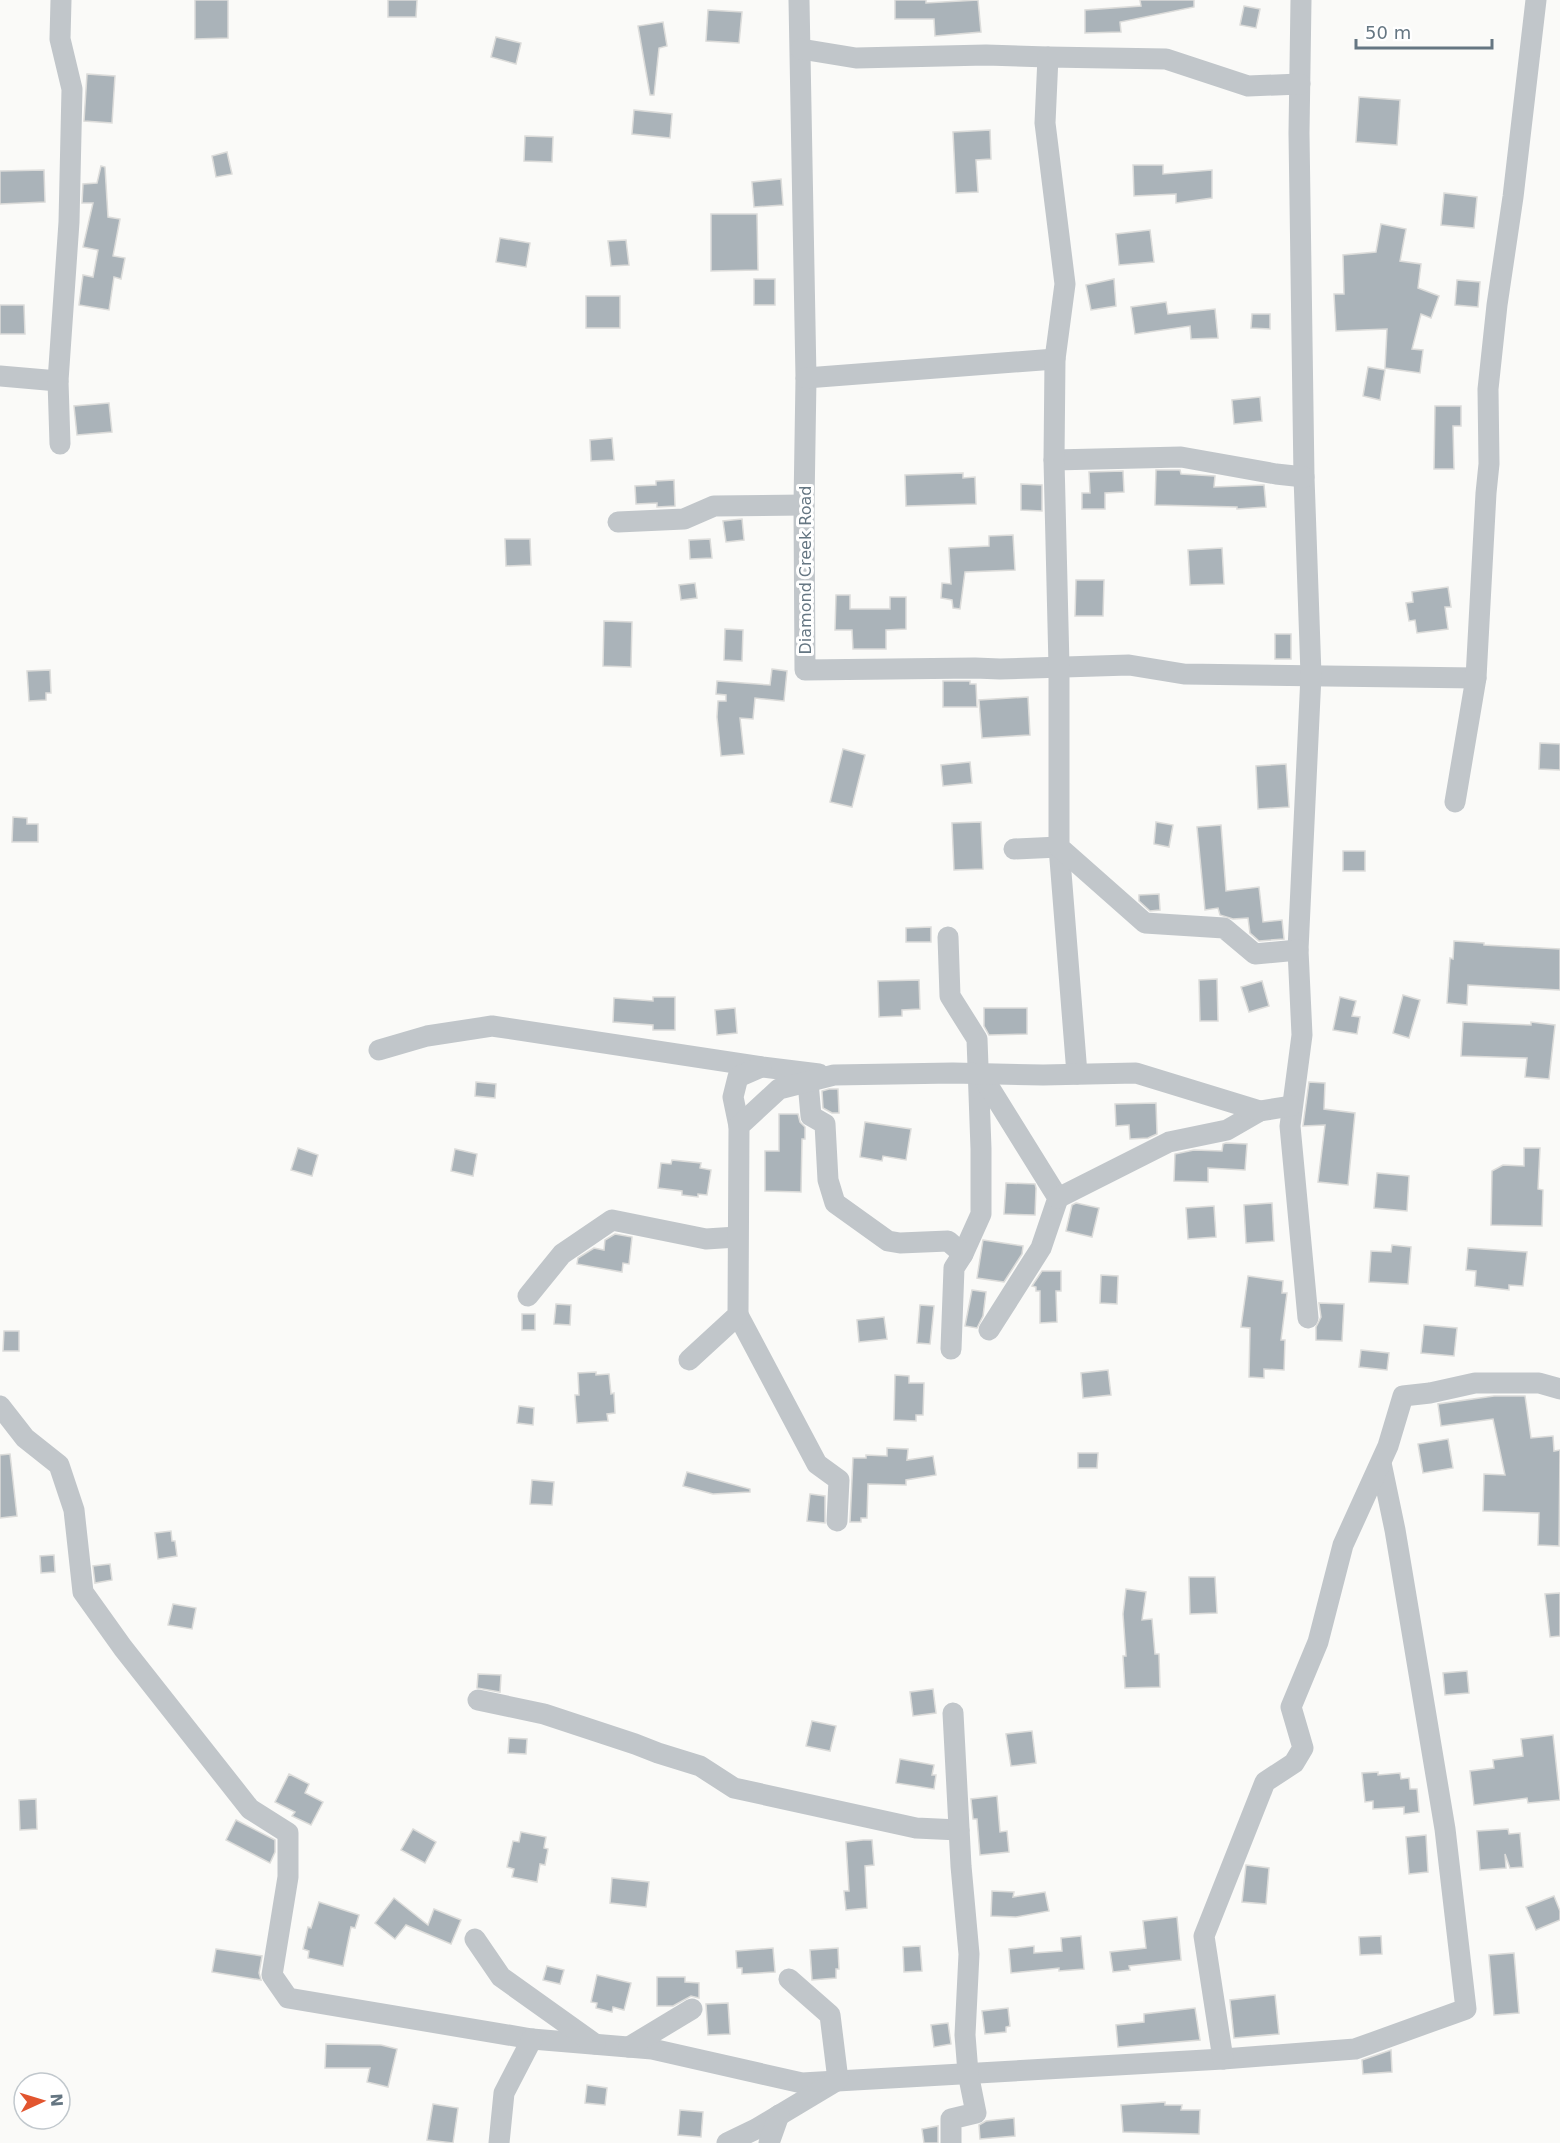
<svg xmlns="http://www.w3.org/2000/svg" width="1560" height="2143" viewBox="0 0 1560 2143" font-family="'DejaVu Sans',sans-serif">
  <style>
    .building { fill: #aab3b9; stroke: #dcdcda; stroke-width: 1.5 }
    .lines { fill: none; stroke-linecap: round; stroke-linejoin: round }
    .street { stroke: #c1c6ca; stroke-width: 21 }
    .labels { text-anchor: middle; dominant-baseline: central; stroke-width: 6; stroke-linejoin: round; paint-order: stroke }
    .street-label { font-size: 16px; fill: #657682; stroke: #fff }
  </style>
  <rect width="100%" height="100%" fill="#fafaf8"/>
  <g class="building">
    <polygon points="195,0 228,0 228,38 195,39"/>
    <polygon points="388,0 417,0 416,17 388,17"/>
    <polygon points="895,0 926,0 926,3 978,0 981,32 935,36 934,19 895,19"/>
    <polygon points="1140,0 1194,0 1194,7 1120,22 1121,32 1085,33 1085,10 1141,6"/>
    <polygon points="1244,6 1260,9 1256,28 1240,25"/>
    <polygon points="708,10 742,12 739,43 706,41"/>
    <polygon points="663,22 667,46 659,48 654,95 650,95 638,26"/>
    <polygon points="496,37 521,43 516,64 491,57"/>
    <polygon points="87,74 115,76 112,123 84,121"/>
    <polygon points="1359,97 1400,100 1397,145 1356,142"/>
    <polygon points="634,110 672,114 670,138 632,134"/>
    <polygon points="990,130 991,159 976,160 978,192 956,193 953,132"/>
    <polygon points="525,136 553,137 552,162 524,161"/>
    <polygon points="227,152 232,174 216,177 212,156"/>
    <polygon points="1133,165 1163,165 1163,174 1212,170 1212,198 1176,203 1176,194 1134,196"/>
    <polygon points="101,166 105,167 108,217 120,219 113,256 125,258 121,279 114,277 109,310 79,305 83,275 93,277 98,250 83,247 93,203 82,203 83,184 97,183"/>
    <polygon points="44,170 45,202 0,204 0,171"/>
    <polygon points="781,179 783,205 754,207 752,182"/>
    <polygon points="1444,193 1477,197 1474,228 1441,225"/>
    <polygon points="711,214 757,214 758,270 711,271"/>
    <polygon points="1381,224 1406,229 1400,261 1421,264 1418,288 1439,296 1431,318 1421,314 1412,349 1423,350 1420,373 1385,368 1387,329 1336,331 1334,294 1344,294 1343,255 1376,252"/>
    <polygon points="1150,230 1154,262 1119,265 1116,234"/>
    <polygon points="500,238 530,243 526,267 496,262"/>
    <polygon points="626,240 629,265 611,266 608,241"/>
    <rect x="754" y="279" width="21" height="26"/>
    <polygon points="1114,279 1116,306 1091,310 1086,285"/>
    <polygon points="1457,280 1480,282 1478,307 1455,305"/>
    <rect x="586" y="296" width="34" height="32"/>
    <polygon points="1166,302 1168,314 1215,309 1218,338 1191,339 1190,326 1135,334 1131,307"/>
    <polygon points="0,305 24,305 25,334 0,334"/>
    <polygon points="1252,314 1270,314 1270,329 1251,328"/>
    <polygon points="1368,367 1385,370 1380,400 1363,396"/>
    <polygon points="1260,397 1262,421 1234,424 1232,400"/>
    <polygon points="109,403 112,432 77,435 74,406"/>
    <polygon points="1435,406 1461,406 1461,426 1453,426 1454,469 1434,469"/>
    <polygon points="612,438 614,460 591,461 590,440"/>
    <polygon points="1156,470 1180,470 1181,474 1215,476 1214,487 1264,485 1266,507 1237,509 1237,507 1155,505"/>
    <polygon points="1123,471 1124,492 1105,493 1105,509 1082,509 1082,493 1090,493 1089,472"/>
    <polygon points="963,473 963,478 975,477 976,504 906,506 905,475"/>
    <polygon points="674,480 675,506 657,507 657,503 636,504 635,486 656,485 656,481"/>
    <polygon points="1021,484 1042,485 1042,511 1021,510"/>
    <polygon points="742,519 744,540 726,542 723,521"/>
    <polygon points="1013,535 1015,570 965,572 960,609 953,608 952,600 941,598 942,583 951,584 949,548 989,546 989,536"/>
    <polygon points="505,539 530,539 531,565 506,566"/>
    <polygon points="710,539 712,558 690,559 689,540"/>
    <polygon points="1222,548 1224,584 1190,585 1188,550"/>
    <polygon points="1076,580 1104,580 1103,616 1075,616"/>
    <polygon points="695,583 697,598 681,600 679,585"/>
    <polygon points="1448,587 1451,607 1445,607 1448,629 1417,633 1415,620 1409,621 1406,603 1413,602 1412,592"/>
    <polygon points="836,595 850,595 850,609 890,609 890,597 906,597 906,629 886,630 886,649 853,649 852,630 835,630"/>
    <polygon points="604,621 632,622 631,667 603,666"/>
    <polygon points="725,629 743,630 742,661 724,660"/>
    <rect x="1275" y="634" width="16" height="25"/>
    <polygon points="772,669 787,671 784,701 755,698 753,719 740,718 744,754 721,756 717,717 718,701 726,701 726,695 716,694 717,681 770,685"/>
    <polygon points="50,670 51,693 46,693 46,700 29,701 27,671"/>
    <polygon points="943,681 970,681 970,684 976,684 977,707 943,707"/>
    <polygon points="1028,697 1030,735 982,738 979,700"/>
    <polygon points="1540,743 1560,744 1560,770 1539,769"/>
    <polygon points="843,749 865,755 852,807 830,802"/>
    <polygon points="970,762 972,783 943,786 941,765"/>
    <polygon points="1286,764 1289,807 1258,809 1256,766"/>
    <polygon points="13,817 27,818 27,824 38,824 38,842 12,842"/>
    <polygon points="981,822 983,869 954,870 952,823"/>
    <polygon points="1156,822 1173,825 1169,847 1154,844"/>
    <polygon points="1221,825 1226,891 1259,887 1263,922 1282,920 1284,939 1259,941 1250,933 1248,918 1233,919 1220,915 1218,908 1205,910 1197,827"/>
    <rect x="1343" y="851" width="22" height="20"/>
    <polygon points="1159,894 1160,910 1150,911 1139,901 1139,895"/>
    <polygon points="931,927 931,942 906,942 906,928"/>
    <polygon points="1454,941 1484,943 1484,945 1560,949 1560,990 1468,985 1467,1005 1447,1003 1450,958 1453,959"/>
    <polygon points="1217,979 1218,1021 1200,1021 1199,980"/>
    <polygon points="919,980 920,1009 902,1010 902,1016 879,1017 878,981"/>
    <polygon points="1262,981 1269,1006 1249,1012 1241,987"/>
    <polygon points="1403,995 1420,1000 1409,1038 1393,1033"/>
    <polygon points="653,997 675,997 675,1030 653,1030 653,1025 613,1022 614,998 653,1001"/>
    <polygon points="1340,997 1356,1001 1352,1016 1360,1017 1357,1034 1333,1030"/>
    <polygon points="735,1008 737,1033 717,1035 715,1010"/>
    <polygon points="984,1008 1027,1008 1027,1034 989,1035 984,1026"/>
    <polygon points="1463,1022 1531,1025 1531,1022 1555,1025 1549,1079 1525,1077 1527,1058 1461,1056"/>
    <polygon points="476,1082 496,1084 495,1098 475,1096"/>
    <polygon points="1309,1082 1325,1083 1324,1109 1355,1113 1348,1185 1318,1182 1325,1125 1303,1126"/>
    <polygon points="829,1089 838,1089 839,1113 832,1113 823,1108 822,1091"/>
    <polygon points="1156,1103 1157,1134 1148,1138 1130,1139 1129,1125 1116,1126 1115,1104"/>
    <polygon points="779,1114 798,1114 800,1122 805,1127 805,1139 802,1139 801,1192 765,1191 765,1151 779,1151"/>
    <polygon points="865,1122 911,1129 906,1160 883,1156 882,1161 860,1157"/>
    <polygon points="1226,1143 1247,1144 1245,1170 1208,1168 1208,1182 1174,1181 1175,1154 1194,1150 1222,1151 1223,1144"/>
    <polygon points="298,1148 318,1155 312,1176 291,1170"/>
    <polygon points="1524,1148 1540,1148 1538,1189 1543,1190 1542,1226 1491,1225 1492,1171 1503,1165 1524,1166"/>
    <polygon points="455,1149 477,1154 473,1176 451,1171"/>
    <polygon points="672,1160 701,1163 700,1168 711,1170 707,1195 698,1194 698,1197 682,1195 682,1191 658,1188 661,1163 671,1164"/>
    <polygon points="1377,1173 1409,1176 1407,1211 1374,1208"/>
    <polygon points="1006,1183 1035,1184 1036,1188 1035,1215 1004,1214"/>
    <polygon points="1076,1203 1099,1208 1092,1237 1066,1231 1072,1205"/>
    <polygon points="1272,1203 1274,1241 1246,1243 1244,1205"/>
    <polygon points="1214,1206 1216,1237 1188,1239 1186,1208"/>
    <polygon points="615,1234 632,1237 629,1264 623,1263 622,1272 577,1264 578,1258 594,1248 604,1250 605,1240"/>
    <polygon points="983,1240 1023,1246 1022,1254 1004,1282 977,1278"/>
    <polygon points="1392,1245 1411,1247 1408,1284 1369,1282 1371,1251 1391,1252"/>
    <polygon points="1468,1248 1527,1252 1523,1286 1509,1285 1509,1290 1475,1286 1476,1271 1466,1270"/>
    <polygon points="1042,1271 1061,1271 1061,1291 1056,1291 1057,1322 1040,1323 1040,1291 1036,1291 1036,1287 1032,1286"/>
    <polygon points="1101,1275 1118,1276 1117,1304 1100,1303"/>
    <polygon points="1248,1276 1283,1281 1282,1293 1287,1293 1281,1340 1285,1340 1284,1370 1264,1369 1264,1378 1249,1377 1250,1328 1241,1327"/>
    <polygon points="972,1290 986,1292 983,1316 977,1328 965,1326"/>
    <polygon points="1319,1303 1344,1304 1342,1341 1316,1340 1316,1327 1321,1317"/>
    <polygon points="556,1304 571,1305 570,1325 554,1324"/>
    <polygon points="920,1305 934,1306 930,1344 917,1343"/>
    <rect x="522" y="1314" width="13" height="16"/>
    <polygon points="884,1317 887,1339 859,1342 857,1320"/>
    <polygon points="1424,1325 1457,1328 1454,1356 1421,1353"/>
    <polygon points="4,1331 19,1331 19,1351 3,1351"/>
    <polygon points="1361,1350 1389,1353 1387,1370 1359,1367"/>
    <polygon points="1108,1370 1111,1395 1083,1398 1081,1373"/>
    <polygon points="596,1372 596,1375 609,1374 611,1394 614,1393 615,1413 607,1414 608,1421 577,1423 575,1395 579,1395 578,1373"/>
    <polygon points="895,1375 909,1376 909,1383 924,1383 923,1415 916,1415 916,1421 894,1420"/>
    <polygon points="1494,1396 1525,1396 1531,1438 1553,1436 1554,1451 1560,1450 1559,1546 1538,1545 1539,1513 1483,1511 1484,1474 1505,1475 1493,1419 1441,1426 1438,1404"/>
    <polygon points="519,1406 534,1408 533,1425 517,1423"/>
    <polygon points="1448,1439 1453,1468 1423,1473 1418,1444"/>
    <polygon points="887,1448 908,1449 907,1460 933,1456 936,1475 906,1480 906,1485 868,1484 867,1518 861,1518 861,1522 850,1522 853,1458 866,1458 866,1455 887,1456"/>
    <polygon points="1078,1453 1098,1453 1097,1468 1078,1468"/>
    <polygon points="10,1454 17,1516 0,1518 0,1455"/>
    <polygon points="687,1472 750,1489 750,1492 713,1494 683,1486"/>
    <polygon points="532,1480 554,1482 552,1505 530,1504"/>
    <polygon points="810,1494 825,1496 825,1523 807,1521"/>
    <polygon points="171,1531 172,1541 175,1541 177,1556 158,1559 155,1533"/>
    <polygon points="54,1555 55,1572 41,1573 40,1556"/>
    <polygon points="110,1564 112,1580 95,1583 93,1566"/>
    <polygon points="1189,1577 1215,1577 1217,1613 1190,1614"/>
    <polygon points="1126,1589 1146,1592 1142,1620 1152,1619 1155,1654 1159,1654 1160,1687 1125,1688 1123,1656 1126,1656 1123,1614"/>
    <polygon points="1560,1593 1560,1636 1550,1637 1545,1594"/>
    <polygon points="173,1604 196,1608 192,1629 168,1625"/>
    <polygon points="1467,1671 1469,1693 1445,1695 1443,1673"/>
    <polygon points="478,1674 501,1675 500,1692 477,1688"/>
    <polygon points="933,1689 936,1713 913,1716 910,1692"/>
    <polygon points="812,1721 836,1726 830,1751 806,1746"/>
    <polygon points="1032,1731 1036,1763 1011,1766 1006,1734"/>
    <polygon points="1553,1735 1560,1800 1528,1803 1527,1798 1474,1805 1470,1771 1494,1768 1493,1760 1523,1756 1521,1739"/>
    <polygon points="509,1738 527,1739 526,1754 508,1753"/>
    <polygon points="900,1759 934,1765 932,1775 936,1775 934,1789 896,1783"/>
    <polygon points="1378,1772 1378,1775 1400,1773 1401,1779 1409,1778 1410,1789 1417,1789 1419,1812 1404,1814 1404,1807 1373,1809 1373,1801 1365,1802 1362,1773"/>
    <polygon points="289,1774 309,1784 305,1793 323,1802 311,1825 292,1816 295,1812 275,1802"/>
    <polygon points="997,1796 1000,1832 1007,1831 1009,1852 980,1855 977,1819 973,1819 971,1799"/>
    <polygon points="36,1799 37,1829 20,1830 19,1800"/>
    <polygon points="236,1820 275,1840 275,1852 270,1863 226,1840"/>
    <polygon points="413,1829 436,1842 425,1863 401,1850"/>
    <polygon points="1508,1829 1509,1834 1520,1833 1523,1867 1510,1868 1505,1854 1506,1868 1480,1870 1477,1831"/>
    <polygon points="521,1832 546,1837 544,1848 548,1849 545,1865 540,1864 537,1882 512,1877 514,1869 507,1867 513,1841 519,1842"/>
    <polygon points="1426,1835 1428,1872 1409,1874 1406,1837"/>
    <polygon points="863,1840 872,1840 874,1865 865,1866 867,1908 846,1910 844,1891 849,1891 846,1842"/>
    <polygon points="1246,1865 1269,1868 1266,1904 1242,1902"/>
    <polygon points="612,1878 649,1882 646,1907 610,1903"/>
    <polygon points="992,1891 1014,1892 1013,1897 1045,1892 1049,1911 1016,1917 991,1916"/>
    <polygon points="1554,1896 1560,1911 1560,1920 1536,1930 1526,1907"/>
    <polygon points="394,1898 428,1925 434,1909 461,1920 451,1944 406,1925 395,1939 375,1923"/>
    <polygon points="319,1902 359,1915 355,1928 351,1927 343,1966 308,1958 309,1951 303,1949 308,1927 311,1928"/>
    <polygon points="1177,1917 1181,1960 1129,1966 1130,1970 1113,1972 1110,1952 1146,1948 1143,1921"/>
    <polygon points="1081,1936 1084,1969 1059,1971 1059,1968 1011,1973 1009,1949 1034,1946 1034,1953 1062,1951 1061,1938"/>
    <polygon points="1381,1936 1382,1954 1360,1955 1359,1937"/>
    <polygon points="920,1946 922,1971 904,1972 903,1947"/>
    <polygon points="773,1948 775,1972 742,1974 742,1968 737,1968 736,1951"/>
    <polygon points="838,1948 839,1969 836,1969 836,1978 812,1980 810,1950"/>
    <polygon points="216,1949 262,1956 259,1973 261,1980 212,1972"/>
    <polygon points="1514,1953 1519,2013 1494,2015 1489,1955"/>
    <polygon points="547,1966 564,1970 560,1984 543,1980"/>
    <polygon points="597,1975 631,1983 624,2010 613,2007 612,2012 596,2008 597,2003 591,2002"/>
    <polygon points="657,1977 685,1977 685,1982 699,1983 699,1998 691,1996 673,2006 657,2006"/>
    <polygon points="1275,1995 1279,2034 1234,2038 1230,2000"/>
    <polygon points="728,2003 730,2034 708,2035 706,2004"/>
    <polygon points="1008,2008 1010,2026 1006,2027 1006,2032 985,2034 982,2011"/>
    <polygon points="1195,2008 1200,2040 1118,2047 1116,2025 1144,2022 1144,2014"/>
    <polygon points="948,2023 951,2044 934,2047 931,2025"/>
    <polygon points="326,2044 381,2045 397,2049 388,2087 367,2082 370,2068 325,2068"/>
    <polygon points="1391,2050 1392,2072 1363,2074 1362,2060"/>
    <polygon points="587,2085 607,2088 605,2105 585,2103"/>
    <polygon points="1165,2102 1165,2105 1182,2105 1181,2110 1200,2110 1199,2134 1123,2132 1121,2105"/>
    <polygon points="433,2104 458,2108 453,2143 427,2140"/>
    <polygon points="680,2110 703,2112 701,2137 678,2135"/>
    <polygon points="1014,2118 1015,2136 980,2139 979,2125 986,2121"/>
    <polygon points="938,2126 938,2143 924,2143 922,2129"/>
  </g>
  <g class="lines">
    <g class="street">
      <polyline points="799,0 806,378 804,505 805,670 975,668 1000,669 1129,665 1184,674 1476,678"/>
      <polyline points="1301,0 1299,133 1304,477 1311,675 1298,950 1302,1035 1290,1126 1308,1318"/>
      <polyline points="801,49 856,58 986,55 1048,57"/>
      <polyline points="0,376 58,381"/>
      <polyline points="806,378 1055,359"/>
      <polyline points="60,444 58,381 69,222 72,89 60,39 61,0"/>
      <polyline points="1054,460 1181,457 1276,474 1304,477"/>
      <polyline points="618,522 684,519 714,506 804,505"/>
      <polyline points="1455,802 1476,678 1486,493 1489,464 1488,389 1497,305 1513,197 1536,0"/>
      <polyline points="1014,849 1059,847 1077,1074"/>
      <polyline points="948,937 950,996 977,1039 981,1149 981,1214 963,1254 954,1268 951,1349"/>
      <polyline points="1298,950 1255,954 1224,928 1145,923 1059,847 1059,666 1054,460 1055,359 1065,284 1045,123 1048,57 1166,59 1248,86 1300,84"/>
      <polyline points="379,1050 427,1036 492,1026 762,1067 819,1074"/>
      <polyline points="981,1074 1058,1198 1041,1248 989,1330"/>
      <polyline points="808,1082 811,1116 825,1124 828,1180 835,1203 888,1241 900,1243 948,1241 963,1254"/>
      <polyline points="739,1126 733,1097 738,1077 761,1067"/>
      <polyline points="1058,1198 1169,1142 1227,1130 1260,1111 1291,1106"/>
      <polyline points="528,1296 562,1254 612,1220 706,1239 737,1237"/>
      <polyline points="738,1315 817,1464 839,1480 837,1521"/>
      <polyline points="689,1360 738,1315 739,1126 779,1089 834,1075 953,1073 1043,1075 1136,1073 1260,1111"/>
      <polyline points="0,1406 25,1438 59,1465 74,1510 83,1592 123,1648 250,1809 288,1833 288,1877 272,1975 288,1998 532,2039 652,2049 802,2083 1223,2059 1355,2049 1466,2009 1445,1829 1395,1530 1381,1463"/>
      <polyline points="478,1700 544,1714 635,1744 658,1753 700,1766 734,1788 916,1828 959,1830"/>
      <polyline points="475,1939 501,1977 595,2044"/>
      <polyline points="629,2047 692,2009"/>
      <polyline points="1223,2059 1204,1936 1265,1782 1294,1763 1303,1748 1291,1707 1318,1642 1343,1545 1388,1446 1403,1396 1430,1393 1475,1383 1539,1383 1560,1389"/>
      <polyline points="499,2143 504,2093 532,2039"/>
      <polyline points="727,2143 756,2129 838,2080 830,2015 789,1979"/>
      <polyline points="769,2143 779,2115"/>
      <polyline points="951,2143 951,2119 976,2113 968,2073 965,2035 969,1954 961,1866 953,1713"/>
    </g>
  </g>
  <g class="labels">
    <g class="street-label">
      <text transform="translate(805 570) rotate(-90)">Diamond Creek Road</text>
    </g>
  </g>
  <g transform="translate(42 2101) rotate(86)"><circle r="28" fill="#ffffff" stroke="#c1c8cd" stroke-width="1.5"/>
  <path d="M0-4.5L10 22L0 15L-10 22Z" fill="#e2552f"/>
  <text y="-9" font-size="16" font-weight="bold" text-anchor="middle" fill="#657682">N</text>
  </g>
  <path d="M1356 39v9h136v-9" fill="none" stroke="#657682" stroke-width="3"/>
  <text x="1365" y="39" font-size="18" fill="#657682" stroke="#ffffff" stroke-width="4.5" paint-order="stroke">50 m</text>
</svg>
